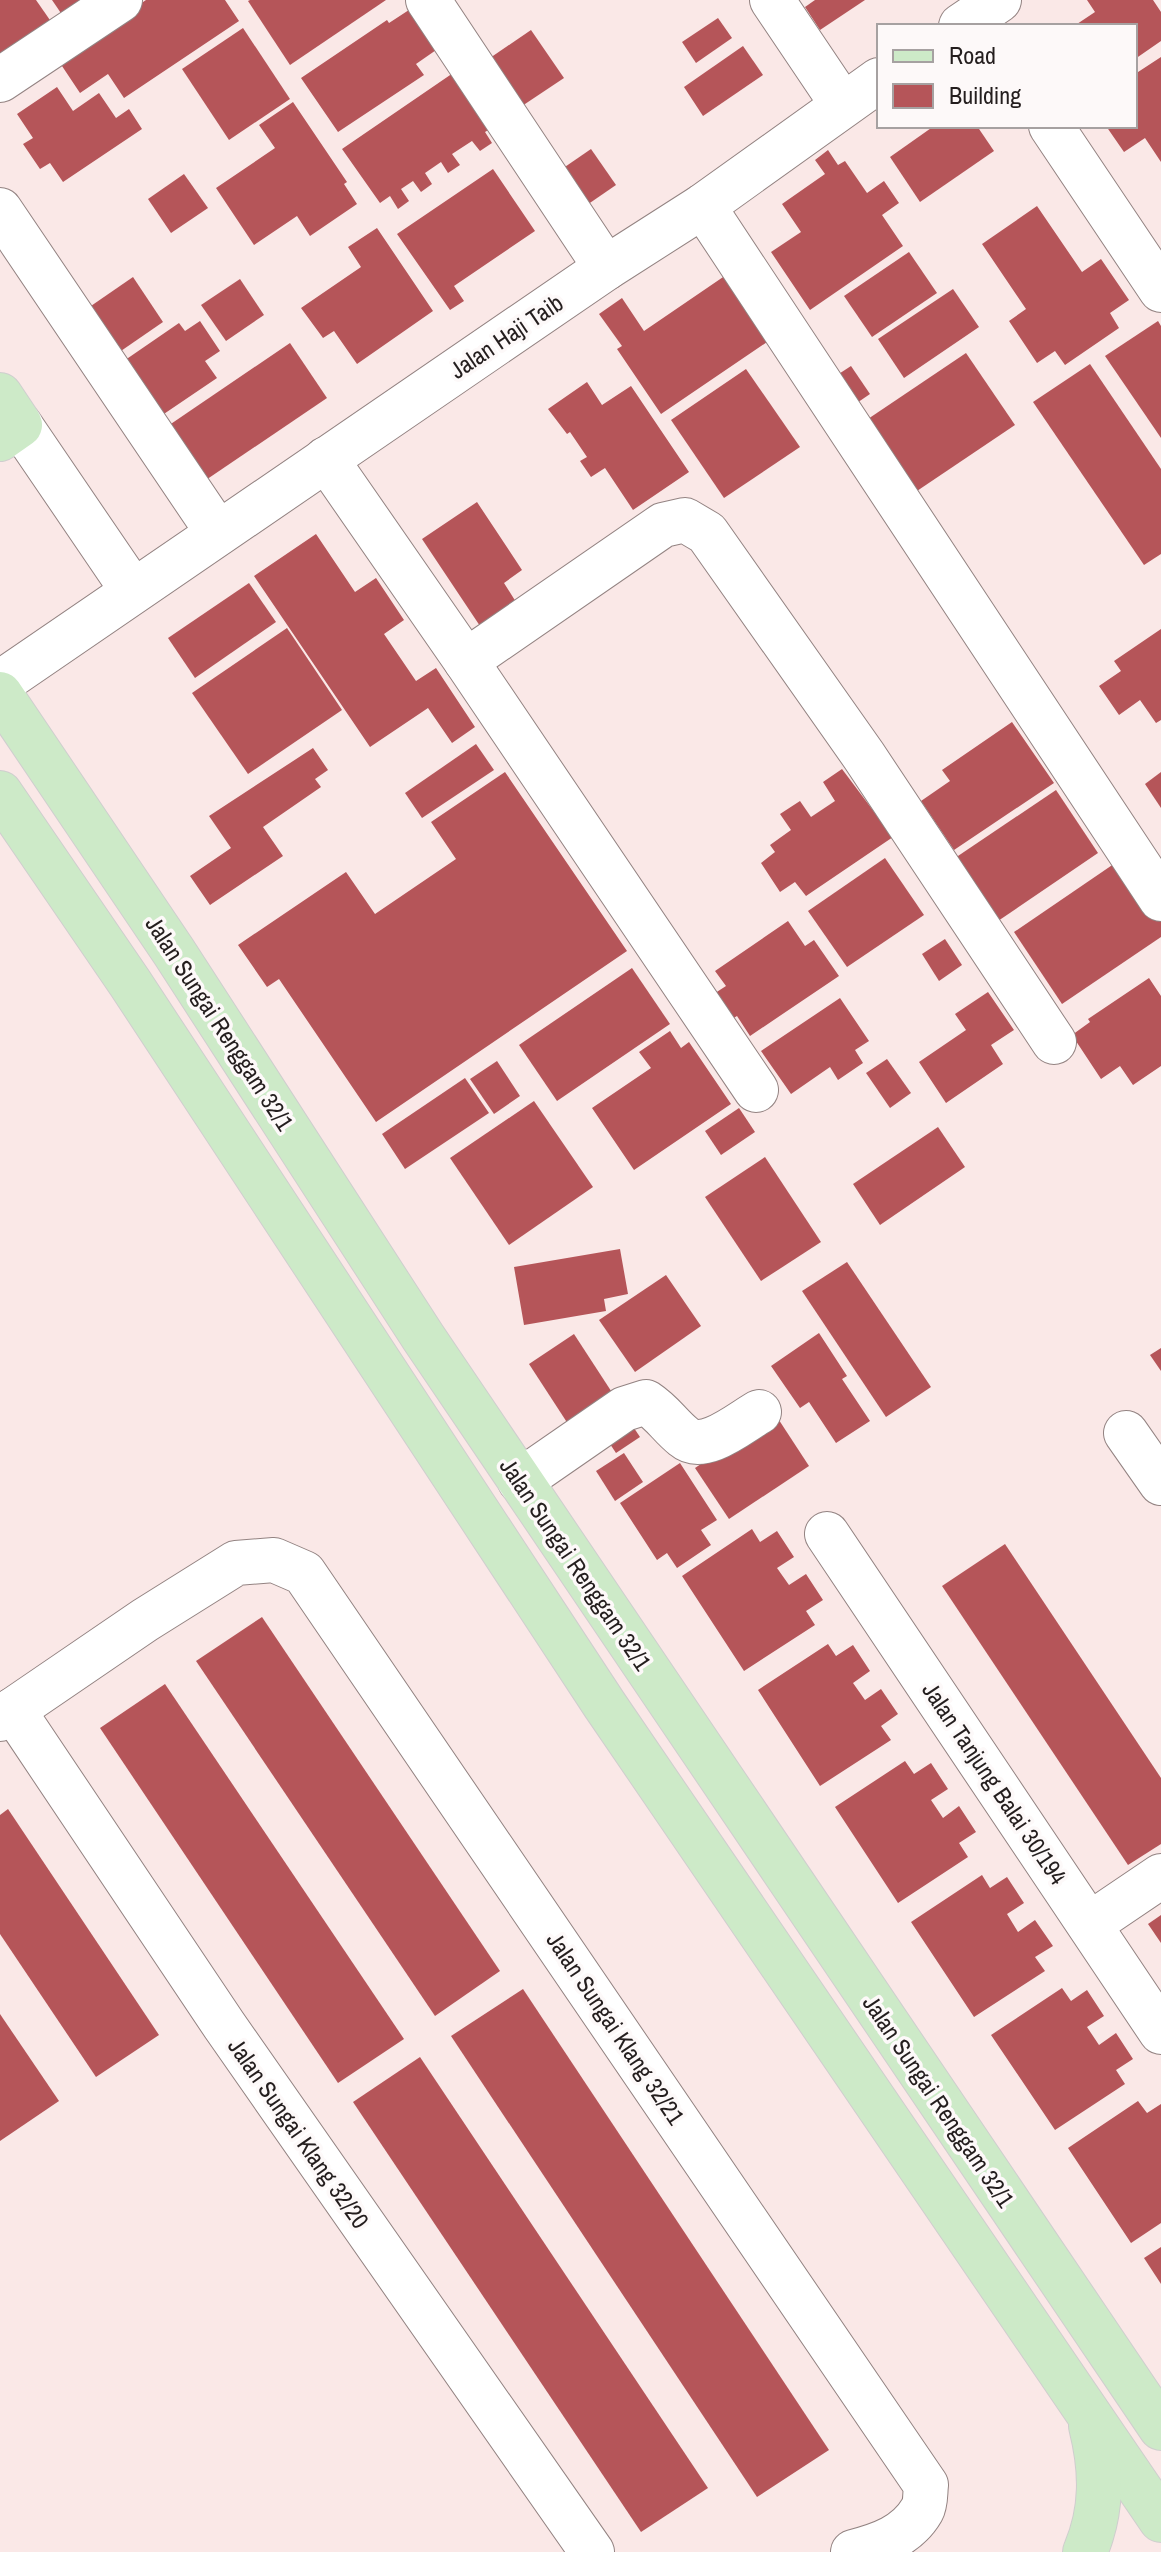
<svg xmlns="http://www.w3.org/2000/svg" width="1161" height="2552" viewBox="0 0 1161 2552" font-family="'Archivo Narrow',sans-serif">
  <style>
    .building { fill: #b55559 }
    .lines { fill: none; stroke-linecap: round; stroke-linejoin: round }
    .minor-casing { stroke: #938382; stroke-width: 46 }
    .major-casing { stroke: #cfcece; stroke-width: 46 }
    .minor { stroke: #fff; stroke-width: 44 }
    .major { stroke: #cdeac8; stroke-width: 44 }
    .labels { text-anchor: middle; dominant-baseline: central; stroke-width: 7; stroke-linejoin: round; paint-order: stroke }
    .street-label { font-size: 24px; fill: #241e1e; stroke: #fdf9f9 }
  </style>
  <rect width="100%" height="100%" fill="#fae8e7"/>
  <g class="building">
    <polygon points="0,0 36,0 52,23 0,58"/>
    <polygon points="52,0 93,0 65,19"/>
    <polygon points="146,0 225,0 239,21 124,98 108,74 80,93 58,60"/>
    <polygon points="250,0 386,0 290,65 248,1"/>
    <polygon points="815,0 865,0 820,30 805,7"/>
    <polygon points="1087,0 1153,0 1161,12 1161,41 1135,59 1135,26 1074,26 1095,12"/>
    <polygon points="412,8 439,48 416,64 424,75 338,132 301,78 387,20 389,23"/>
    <polygon points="718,18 732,38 696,63 682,42"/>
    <polygon points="243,28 290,99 229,140 182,69"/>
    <polygon points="531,30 564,78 519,108 487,60"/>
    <polygon points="743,46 763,75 703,116 684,87"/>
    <polygon points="1161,57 1161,162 1145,138 1124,152 1106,126 1135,126 1135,74"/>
    <polygon points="456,71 493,127 485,132 492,143 480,151 472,141 452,154 460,165 448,173 441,162 425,173 432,184 421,192 413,181 401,189 409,201 398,209 390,196 380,203 342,149"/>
    <polygon points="57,87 73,111 99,93 116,118 129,109 142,129 63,182 50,163 40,169 23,144 33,138 17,114"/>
    <polygon points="293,102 347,182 344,184 357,204 310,236 297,216 254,245 216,188 275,148 259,125"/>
    <polygon points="934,126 977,126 994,151 920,202 890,157"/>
    <polygon points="591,149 616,185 584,207 559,171"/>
    <polygon points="828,150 838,165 845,161 867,193 884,181 899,203 882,215 903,246 810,310 771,252 801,232 782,204 825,174 815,160"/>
    <polygon points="493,169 535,231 454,286 464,301 450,310 397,234"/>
    <polygon points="184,174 208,208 171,233 148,199"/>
    <polygon points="1037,206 1082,272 1101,259 1129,300 1110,313 1119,328 1065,365 1055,351 1037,363 1009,321 1026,309 982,244"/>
    <polygon points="377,228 433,311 357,364 334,331 323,338 301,308 361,267 348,247"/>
    <polygon points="909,252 937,293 872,337 844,296"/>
    <polygon points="729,273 773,338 661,414 617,349 622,346 599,314 622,298 644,331"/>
    <polygon points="133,277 163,322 118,353 88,308"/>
    <polygon points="240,279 264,315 226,341 201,305"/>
    <polygon points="953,289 979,327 904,378 878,339"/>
    <polygon points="200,321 220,351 205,361 217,378 152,422 115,367 179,323 185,331"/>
    <polygon points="1158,321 1161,326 1161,438 1105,356"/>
    <polygon points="290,343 327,398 197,486 159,432"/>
    <polygon points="966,353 1015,425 911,495 862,423"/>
    <polygon points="1090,364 1161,469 1161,554 1144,565 1033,402"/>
    <polygon points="851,366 870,394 851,407 831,379"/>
    <polygon points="746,369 800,447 724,498 671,420"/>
    <polygon points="587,382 602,405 631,386 689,472 633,510 605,468 591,477 580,461 587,457 570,432 567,434 548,409"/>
    <polygon points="477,502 522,570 504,583 516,602 480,626 422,539"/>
    <polygon points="316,534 355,592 376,578 404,620 384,634 416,681 436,668 475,727 452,743 428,708 370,747 254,576"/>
    <polygon points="249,583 276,622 195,678 168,638"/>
    <polygon points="287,628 342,710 248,774 192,693"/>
    <polygon points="1161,629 1161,720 1156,723 1140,700 1119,715 1099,686 1121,671 1114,661"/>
    <polygon points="1012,722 1054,783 954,850 921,801 950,781 942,770"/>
    <polygon points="476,744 494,770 422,818 405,793"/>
    <polygon points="313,748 328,770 315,779 321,787 263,827 283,856 210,905 190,876 231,848 209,816"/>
    <polygon points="842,769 893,837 806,896 795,882 780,892 761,863 775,852 770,845 791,830 780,814 800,801 811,817 835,801 823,782"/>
    <polygon points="505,772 627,951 376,1122 279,979 267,987 238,945 346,872 375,914 456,859 431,822"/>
    <polygon points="1161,772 1161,808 1145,784"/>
    <polygon points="1056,790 1098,853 998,921 955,858"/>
    <polygon points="1124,857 1161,912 1161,937 1062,1004 1014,932"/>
    <polygon points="885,858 924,915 847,967 808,911"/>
    <polygon points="788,921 805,946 814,940 839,976 750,1036 737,1016 727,1022 709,997 726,986 715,971"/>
    <polygon points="945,939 962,965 939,981 922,954"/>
    <polygon points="632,968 670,1024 557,1101 519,1045"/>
    <polygon points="1149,978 1161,996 1161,1066 1133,1085 1120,1066 1101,1079 1072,1035 1090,1022 1088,1019"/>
    <polygon points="988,992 1014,1030 991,1045 1003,1064 946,1103 919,1062 966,1030 955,1014"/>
    <polygon points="840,998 869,1041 855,1050 863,1063 838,1080 830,1067 791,1094 761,1051"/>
    <polygon points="670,1031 681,1048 689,1042 731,1104 634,1170 592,1108 651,1068 639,1052"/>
    <polygon points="887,1059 911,1093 890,1108 866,1073"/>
    <polygon points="497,1061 520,1096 494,1114 470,1079"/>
    <polygon points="465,1078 489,1113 405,1169 382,1134"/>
    <polygon points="534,1101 593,1187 509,1245 450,1158"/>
    <polygon points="739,1108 755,1132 721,1155 705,1131"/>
    <polygon points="938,1127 965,1167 880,1225 853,1184"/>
    <polygon points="765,1157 821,1242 761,1281 705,1197"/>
    <polygon points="620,1249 628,1294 604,1299 606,1311 524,1325 514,1267"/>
    <polygon points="847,1262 931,1387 886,1417 802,1291"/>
    <polygon points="666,1275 701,1326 635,1372 599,1320"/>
    <polygon points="819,1333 847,1376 842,1379 870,1421 836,1443 809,1402 800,1408 771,1366"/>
    <polygon points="574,1334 615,1397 570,1427 529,1364"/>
    <polygon points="1161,1348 1161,1371 1150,1355"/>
    <polygon points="624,1413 640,1437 616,1453 600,1429"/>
    <polygon points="775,1414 809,1466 729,1519 695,1468"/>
    <polygon points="624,1453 643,1482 615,1501 596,1471"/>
    <polygon points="680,1463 717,1520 701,1530 711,1545 677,1568 667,1553 657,1560 620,1503"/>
    <polygon points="752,1529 760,1542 777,1531 794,1557 777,1568 789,1585 806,1574 823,1600 806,1611 815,1625 744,1671 682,1576"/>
    <polygon points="1005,1544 1161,1778 1161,1844 1128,1865 942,1586"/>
    <polygon points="262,1617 500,1971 435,2016 196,1661"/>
    <polygon points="828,1644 836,1656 853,1645 870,1671 853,1683 865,1700 881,1689 898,1714 881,1726 891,1740 820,1786 758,1690"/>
    <polygon points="165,1684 404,2039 338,2083 100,1728"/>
    <polygon points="905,1761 914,1774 931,1763 948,1789 931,1800 943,1818 959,1806 976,1832 959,1843 968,1857 898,1903 835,1807"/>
    <polygon points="8,1809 159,2035 96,2077 0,1934 0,1815"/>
    <polygon points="982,1875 990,1888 1007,1877 1024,1903 1007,1914 1018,1932 1035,1920 1053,1946 1035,1957 1045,1971 974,2017 911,1922"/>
    <polygon points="1161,1915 1161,1943 1148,1924"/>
    <polygon points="1062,1988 1071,2001 1087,1990 1104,2016 1087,2027 1099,2045 1116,2033 1133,2059 1116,2070 1125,2084 1055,2130 991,2035"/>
    <polygon points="523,1989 829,2450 757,2497 451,2036"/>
    <polygon points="0,2014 59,2101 0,2141"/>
    <polygon points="420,2057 708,2488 641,2532 353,2102"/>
    <polygon points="1138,2101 1147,2113 1161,2104 1161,2223 1131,2243 1068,2148"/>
    <polygon points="1161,2247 1161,2284 1144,2258"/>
  </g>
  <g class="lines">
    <g class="minor-casing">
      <g id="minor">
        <polyline points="428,0 606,268"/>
        <polyline points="772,0 842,104"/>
        <polyline points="961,26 999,0"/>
        <polyline points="0,80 120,0"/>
        <polyline points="1051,126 1161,290"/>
        <polyline points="703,206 1161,899"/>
        <polyline points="0,210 218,533"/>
        <polyline points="20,425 133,591"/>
        <polyline points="326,459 466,661 756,1090"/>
        <polyline points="466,661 663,525 685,520 707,533 864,756 1054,1042"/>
        <polyline points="0,683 606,268 703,206 879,80"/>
        <polyline points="1126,1433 1161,1483"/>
        <path d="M520,1481L624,1409L646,1402C664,1414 669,1425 684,1437C704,1454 741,1422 759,1412"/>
        <polyline points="827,1534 1161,2032"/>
        <polyline points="13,1710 224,2025 592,2552"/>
        <path d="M0,1719L145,1620L236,1563L274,1560L304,1573L926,2485C925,2492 926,2503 922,2510C907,2536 880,2545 853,2552"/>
        <polyline points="1090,1924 1161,1876"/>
      </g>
    </g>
    <g class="major-casing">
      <g id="major">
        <polyline points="0,395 20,425 0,439"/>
        <polyline points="0,694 174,952 423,1337 1161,2428"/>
        <polyline points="0,793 130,983 604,1704 1161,2520"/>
        <path d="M1085,2552C1103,2510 1102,2470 1091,2426"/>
      </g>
    </g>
    <use href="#minor" class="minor"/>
    <use href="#major" class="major"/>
  </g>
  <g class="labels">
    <g class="street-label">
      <text transform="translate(506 336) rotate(-34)">Jalan Haji Taib</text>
      <text transform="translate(220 1023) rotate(57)">Jalan Sungai Renggam 32/1</text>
      <text transform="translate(576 1564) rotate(56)">Jalan Sungai Renggam 32/1</text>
      <text transform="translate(995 1783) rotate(56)">Jalan Tanjung Balai 30/194</text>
      <text transform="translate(616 2028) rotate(56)">Jalan Sungai Klang 32/21</text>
      <text transform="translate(939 2101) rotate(56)">Jalan Sungai Renggam 32/1</text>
      <text transform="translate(299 2133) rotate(55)">Jalan Sungai Klang 32/20</text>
    </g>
  </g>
  <rect x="877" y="24" width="260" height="104" fill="#fdf9f9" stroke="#a6a1a1" stroke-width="2"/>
  <rect x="893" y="50" width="40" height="12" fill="#cdeac8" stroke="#a6a1a1" stroke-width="2"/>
  <text x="949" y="64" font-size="24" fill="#241e1e">Road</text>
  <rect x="893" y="84" width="40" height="24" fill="#b55559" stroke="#a6a1a1" stroke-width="2"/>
  <text x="949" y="104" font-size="24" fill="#241e1e">Building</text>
</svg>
